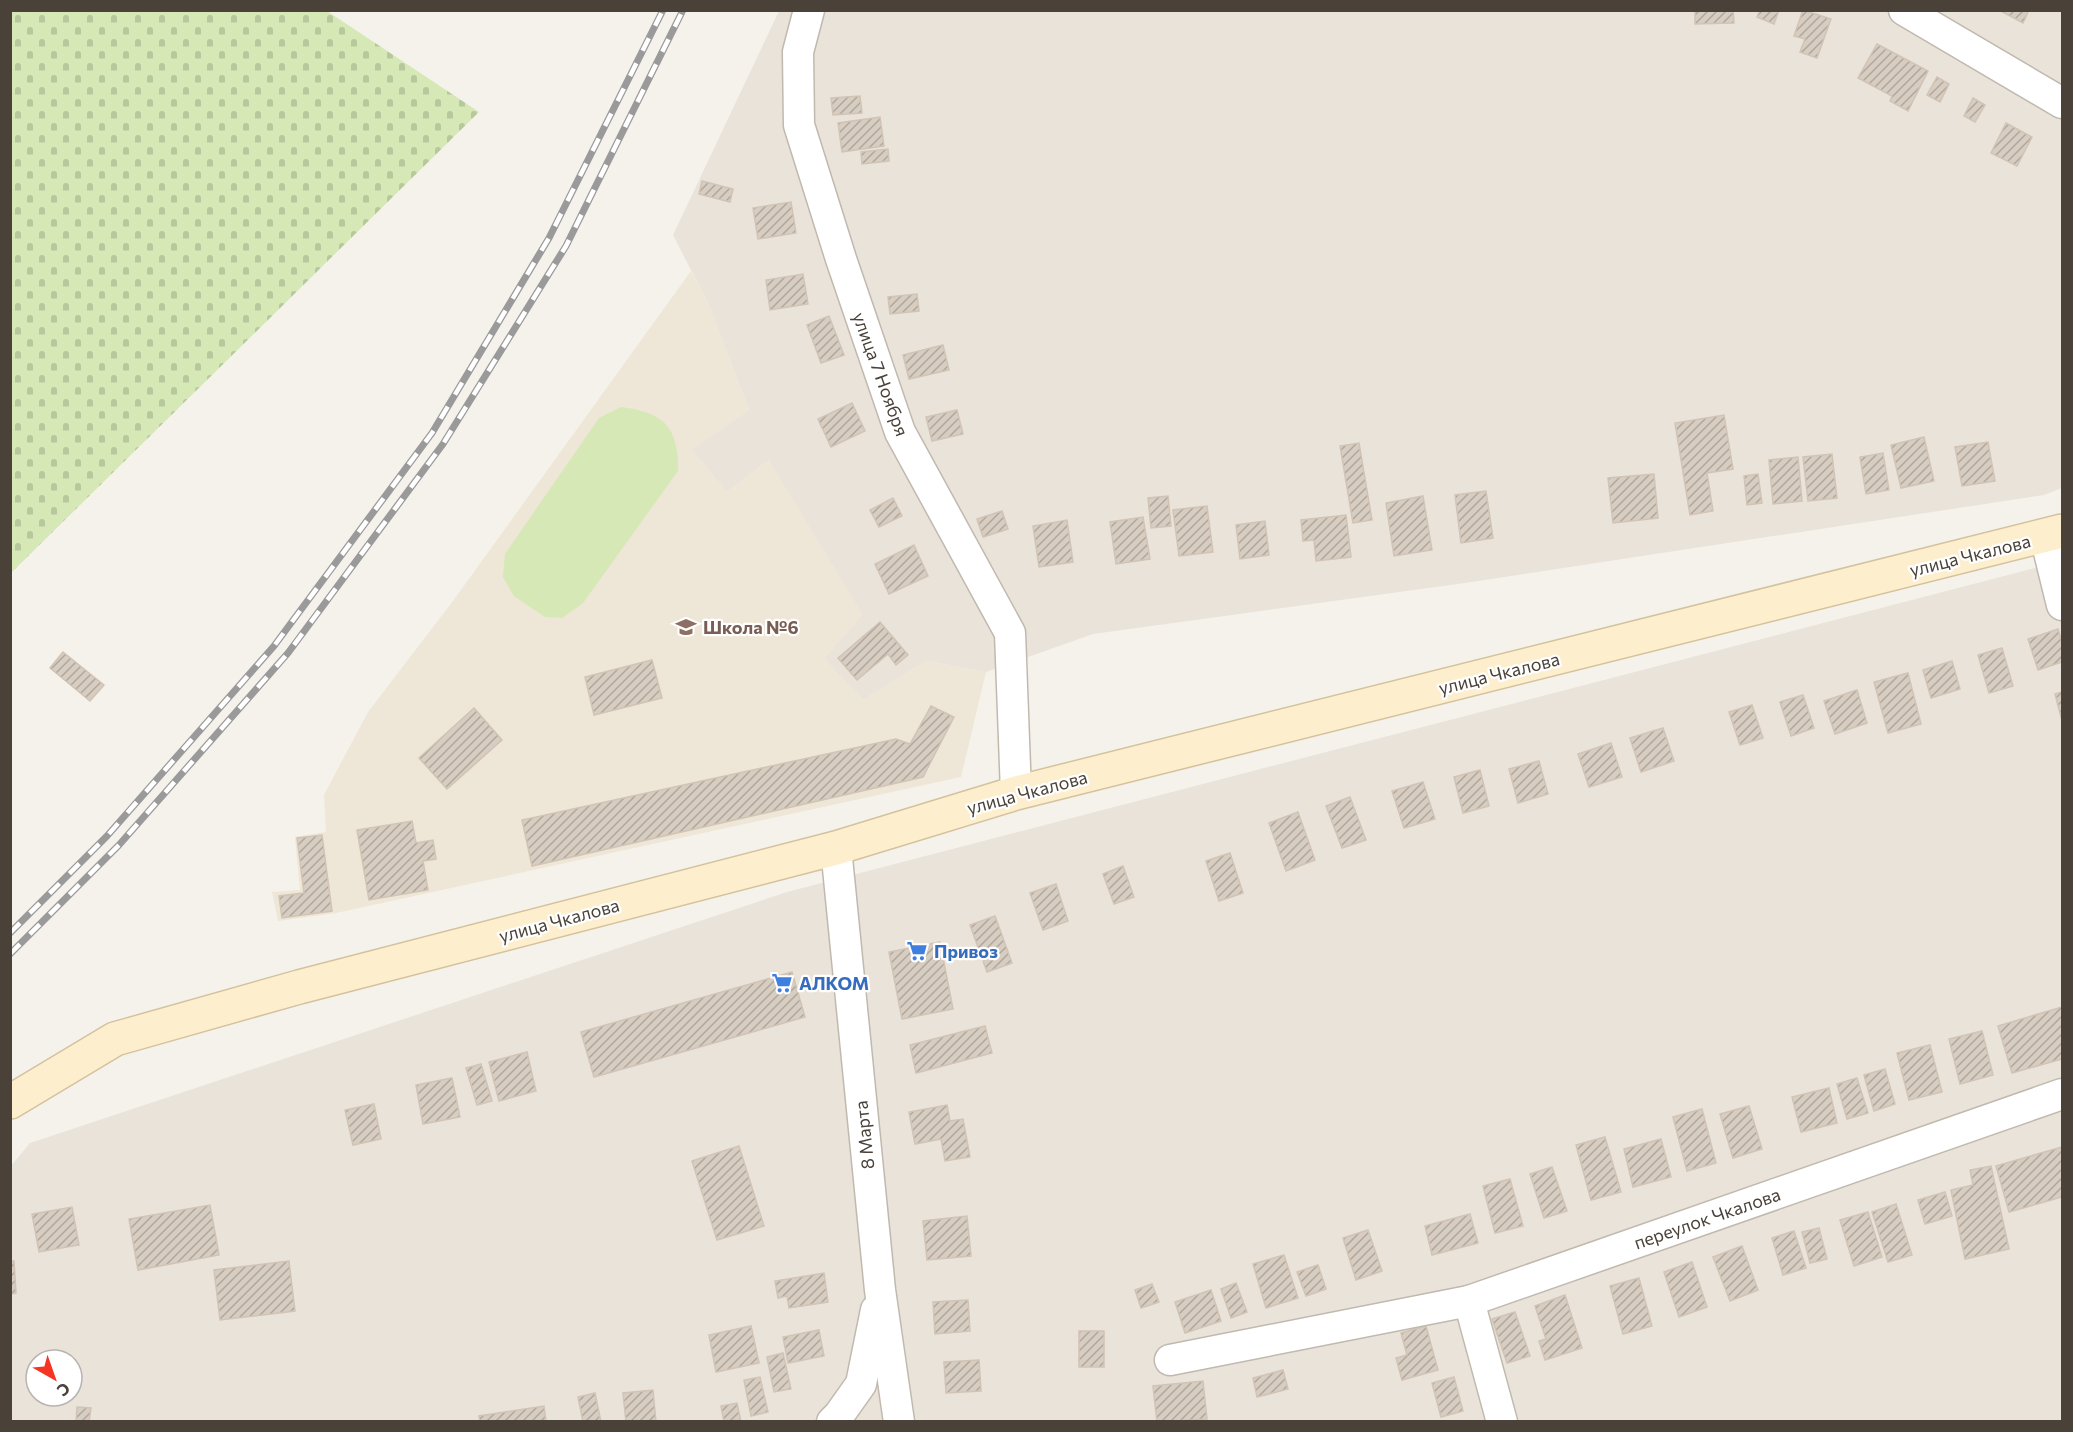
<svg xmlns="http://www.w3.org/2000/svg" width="2073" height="1432" viewBox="0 0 2073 1432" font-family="Commissioner,sans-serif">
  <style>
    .residential { fill: #e9e3da; fill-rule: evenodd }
    .education { fill: #eee6d6 }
    .cemetery { fill: url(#cemetery-stones) }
    .pitch { fill: #d5e8b6 }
    .building { fill: url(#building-hatch); stroke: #d2c4b4; stroke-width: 1.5 }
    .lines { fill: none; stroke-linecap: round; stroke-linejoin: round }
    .street-casing { stroke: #c1b9ae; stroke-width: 33 }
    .secondary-casing { stroke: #d4c29c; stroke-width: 36 }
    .street { stroke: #fff; stroke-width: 30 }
    .secondary { stroke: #fdefce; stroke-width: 33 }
    .rail-casing { stroke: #9a9a9a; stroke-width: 7 }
    .rail { stroke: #fff; stroke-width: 4.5; stroke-dasharray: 14; stroke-linecap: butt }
    .labels { text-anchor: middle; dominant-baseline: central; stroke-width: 4.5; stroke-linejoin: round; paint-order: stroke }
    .street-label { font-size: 18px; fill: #4a4239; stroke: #fff }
    .education-label { font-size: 18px; font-weight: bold; fill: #785e54; stroke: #fff; text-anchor: start }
    .shop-label { font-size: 18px; font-weight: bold; fill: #366cbe; stroke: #fff; text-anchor: start }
  </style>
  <defs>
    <pattern id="cemetery-stones" width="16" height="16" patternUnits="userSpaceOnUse" patternTransform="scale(1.5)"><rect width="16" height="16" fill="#d5e8b6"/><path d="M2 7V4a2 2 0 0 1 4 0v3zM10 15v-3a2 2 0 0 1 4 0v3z" fill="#b8c89d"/></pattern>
    <pattern id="building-hatch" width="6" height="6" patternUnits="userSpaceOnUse" patternTransform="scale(1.5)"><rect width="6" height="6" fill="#d7cdc1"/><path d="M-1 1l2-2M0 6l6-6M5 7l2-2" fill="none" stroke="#b0a89e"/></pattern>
  </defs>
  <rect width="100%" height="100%" fill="#f5f2ec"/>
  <g class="residential">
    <polygon points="779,11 2062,11 2062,488 2044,495 1465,583 1093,634 986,672 926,661 863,700 824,659 769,460 727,492 691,449 749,410 708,303 673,235"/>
    <path d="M2062,561V1421L11,1422V1166L30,1143L787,892ZM36,1360H72V1396H36Z"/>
  </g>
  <polygon class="education" points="691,271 708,303 749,410 692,450 727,492 769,460 863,615 824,659 863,700 926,661 986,672 961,777 336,913 278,921 272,892 300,890 295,837 326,832 324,795 368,712 453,601"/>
  <polygon class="cemetery" points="11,10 327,11 479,112 11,573"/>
  <path class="pitch" d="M621,407C665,413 678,427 678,471L583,603L562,618L545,617L514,596L503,577L505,554L599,418Z"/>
  <g class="building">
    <polygon points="1695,10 1733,10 1734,23 1695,24"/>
    <polygon points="1760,10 1779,10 1774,24 1757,17"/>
    <polygon points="1803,10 1831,19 1817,58 1800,52 1805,39 1794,36"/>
    <polygon points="1999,10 2029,10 2023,23"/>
    <polygon points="1877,44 1928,71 1908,111 1890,101 1892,96 1858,78"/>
    <polygon points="1937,77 1949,84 1940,102 1927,95"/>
    <polygon points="860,96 862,113 833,115 831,98"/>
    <polygon points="1973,98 1985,105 1975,122 1964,116"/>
    <polygon points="880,117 884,146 842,152 838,123"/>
    <polygon points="2006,123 2032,137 2017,166 1991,153"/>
    <polygon points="888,149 889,161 862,164 861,152"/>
    <polygon points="702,181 733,189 730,202 699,194"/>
    <polygon points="791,202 796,233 758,239 753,208"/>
    <polygon points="803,274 808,304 770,310 766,280"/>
    <polygon points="917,294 919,311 890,314 888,297"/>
    <polygon points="829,316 844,355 821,363 807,325"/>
    <polygon points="943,345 949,370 909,379 903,355"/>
    <polygon points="852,403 865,431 831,447 818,419"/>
    <polygon points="957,410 963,434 932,441 926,417"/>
    <polygon points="1724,415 1733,469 1707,473 1713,511 1690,515 1675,423"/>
    <polygon points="1924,437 1934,481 1901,488 1891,445"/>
    <polygon points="1988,442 1995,481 1962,486 1955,447"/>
    <polygon points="1359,443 1372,520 1353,523 1340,446"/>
    <polygon points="1883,453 1889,490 1866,494 1860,457"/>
    <polygon points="1832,454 1837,498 1808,501 1803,457"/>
    <polygon points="1798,457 1802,501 1773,504 1769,460"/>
    <polygon points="1654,474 1658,518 1613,523 1608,478"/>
    <polygon points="1758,474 1762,503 1747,505 1744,476"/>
    <polygon points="1486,491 1493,538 1461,543 1455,495"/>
    <polygon points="1168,496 1171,526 1151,528 1148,498"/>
    <polygon points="1423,496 1432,550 1394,556 1386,503"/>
    <polygon points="893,498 902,516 879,527 870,510"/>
    <polygon points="1207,506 1213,552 1179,556 1173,510"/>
    <polygon points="1002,511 1008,529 983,537 977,519"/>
    <polygon points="1346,515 1351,557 1316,561 1314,540 1303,541 1301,520"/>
    <polygon points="1143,517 1150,559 1116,564 1110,522"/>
    <polygon points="1067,520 1073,562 1039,567 1033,526"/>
    <polygon points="1265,521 1269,555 1240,559 1236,525"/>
    <polygon points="914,545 928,576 889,594 875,564"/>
    <polygon points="880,622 908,655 896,665 888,654 857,680 838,658"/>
    <polygon points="2058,629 2062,642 2062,662 2038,670 2028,639"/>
    <polygon points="2002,648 2013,686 1989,693 1978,655"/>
    <polygon points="63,652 104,685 90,701 50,668"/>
    <polygon points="652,660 662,698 594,715 585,677"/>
    <polygon points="1952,661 1960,689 1931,698 1923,670"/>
    <polygon points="1908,673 1921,724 1888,733 1874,682"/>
    <polygon points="1857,690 1867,723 1835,734 1824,701"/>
    <polygon points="2062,692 2062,721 2055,694"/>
    <polygon points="1803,695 1814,728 1791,736 1780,702"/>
    <polygon points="1752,705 1763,738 1740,745 1729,712"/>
    <polygon points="931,706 954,717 923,777 532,866 522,820 896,739 910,744"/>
    <polygon points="474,708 502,740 447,789 419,758"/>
    <polygon points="1663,728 1674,761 1641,772 1630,738"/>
    <polygon points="1611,743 1622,777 1589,787 1578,754"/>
    <polygon points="1539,761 1548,794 1518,803 1509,769"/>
    <polygon points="1480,770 1489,806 1463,813 1454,777"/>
    <polygon points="1423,782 1435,819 1404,828 1392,791"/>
    <polygon points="1350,797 1366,840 1342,848 1326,806"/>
    <polygon points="1298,812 1315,860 1286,871 1269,823"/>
    <polygon points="412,821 416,843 433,840 436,859 423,861 428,890 369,900 357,830"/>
    <polygon points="322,835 332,911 282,918 279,896 304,893 297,838"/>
    <polygon points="1230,853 1243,893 1219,901 1206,861"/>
    <polygon points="1123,866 1134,897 1114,904 1103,874"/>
    <polygon points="1056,884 1068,921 1043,930 1030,893"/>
    <polygon points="995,916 1012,963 987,972 970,925"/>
    <polygon points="940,942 953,1009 902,1019 889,952"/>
    <polygon points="792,972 805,1017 594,1077 581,1032"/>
    <polygon points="2062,1007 2062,1059 2012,1073 1998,1026"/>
    <polygon points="985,1026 992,1053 916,1073 910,1045"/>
    <polygon points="1982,1031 1993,1075 1960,1084 1949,1039"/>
    <polygon points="1930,1045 1942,1092 1909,1100 1897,1053"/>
    <polygon points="527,1052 536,1091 499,1101 489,1062"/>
    <polygon points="481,1064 492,1101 477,1105 466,1068"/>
    <polygon points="1885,1069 1895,1104 1874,1111 1864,1075"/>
    <polygon points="452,1078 460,1117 423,1124 416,1085"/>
    <polygon points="1857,1078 1868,1113 1847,1119 1837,1084"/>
    <polygon points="1829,1088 1837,1123 1801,1132 1792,1097"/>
    <polygon points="374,1104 381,1139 353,1145 345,1110"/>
    <polygon points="947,1105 950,1121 963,1119 970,1157 945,1161 941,1139 915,1144 909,1112"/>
    <polygon points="1749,1106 1762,1149 1733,1158 1720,1114"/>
    <polygon points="1702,1109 1716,1163 1687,1171 1673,1117"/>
    <polygon points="1605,1137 1621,1192 1591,1200 1576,1145"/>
    <polygon points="1661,1139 1671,1177 1633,1187 1624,1149"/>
    <polygon points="739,1146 764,1226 717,1240 692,1161"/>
    <polygon points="2062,1147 2062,1197 2009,1212 1996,1166"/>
    <polygon points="1991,1166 2009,1249 1965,1259 1951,1190 1973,1185 1970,1170"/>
    <polygon points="1552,1167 1567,1211 1544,1218 1530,1174"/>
    <polygon points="1510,1179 1523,1226 1495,1233 1483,1186"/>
    <polygon points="1945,1192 1952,1216 1925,1224 1918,1200"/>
    <polygon points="1896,1204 1912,1255 1888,1262 1872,1212"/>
    <polygon points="210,1205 219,1255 138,1270 129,1219"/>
    <polygon points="72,1207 79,1245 39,1252 32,1214"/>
    <polygon points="1868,1212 1882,1257 1854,1266 1840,1220"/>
    <polygon points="1470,1214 1478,1243 1432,1255 1425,1226"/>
    <polygon points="967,1216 971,1256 927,1260 923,1221"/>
    <polygon points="1819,1228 1827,1259 1810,1263 1802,1232"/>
    <polygon points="1368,1230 1382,1271 1356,1280 1343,1238"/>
    <polygon points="1794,1231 1806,1268 1783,1275 1772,1238"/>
    <polygon points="1742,1246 1758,1290 1730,1301 1713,1257"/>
    <polygon points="1284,1255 1298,1298 1266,1308 1253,1264"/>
    <polygon points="10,1261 14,1261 16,1293 10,1294"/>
    <polygon points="289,1261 295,1311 220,1320 214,1270"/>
    <polygon points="1692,1262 1707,1307 1679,1317 1664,1272"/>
    <polygon points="1318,1265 1326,1289 1306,1296 1297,1272"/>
    <polygon points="824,1273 828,1302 789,1308 787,1296 778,1298 775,1281"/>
    <polygon points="1639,1278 1652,1326 1623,1334 1610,1286"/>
    <polygon points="1236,1283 1247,1312 1231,1318 1221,1289"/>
    <polygon points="1152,1284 1159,1302 1141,1308 1135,1290"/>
    <polygon points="1211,1290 1221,1321 1185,1333 1175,1302"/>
    <polygon points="1565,1295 1582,1348 1545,1360 1539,1341 1546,1339 1535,1306"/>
    <polygon points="968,1300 970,1331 935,1334 933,1302"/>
    <polygon points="1515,1312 1530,1356 1507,1363 1492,1319"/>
    <polygon points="751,1326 759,1363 716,1372 709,1335"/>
    <polygon points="1426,1326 1438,1370 1402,1380 1396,1358 1407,1355 1401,1333"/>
    <polygon points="819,1330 824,1356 788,1363 783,1337"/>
    <rect x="1079" y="1331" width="25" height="36"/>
    <polygon points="783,1353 791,1389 774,1392 767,1357"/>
    <polygon points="979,1360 981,1391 946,1393 944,1362"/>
    <polygon points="1283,1370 1288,1389 1257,1397 1253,1378"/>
    <polygon points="760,1377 768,1412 751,1416 744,1380"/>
    <polygon points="1454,1377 1463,1411 1441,1417 1432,1383"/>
    <polygon points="1203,1381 1207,1419 1157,1422 1153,1386"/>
    <polygon points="653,1390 656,1422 626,1422 623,1393"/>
    <polygon points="595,1393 601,1422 583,1422 578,1397"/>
    <polygon points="737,1403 741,1422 724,1422 721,1406"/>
    <polygon points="544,1406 546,1422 480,1422 479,1416"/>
    <polygon points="77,1407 91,1408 89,1422 76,1422"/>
  </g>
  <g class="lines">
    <g class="street-casing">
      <g id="street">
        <polyline points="809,10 798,52 799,125 841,259 900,432 1010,633 1016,793"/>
        <polyline points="1904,10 2062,103"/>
        <polyline points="2045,536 2062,605"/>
        <polyline points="836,848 880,1290 899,1422"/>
        <polyline points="1170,1360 1469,1301"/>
        <polyline points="832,1422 839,1415 861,1384 876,1310"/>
        <polyline points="1502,1422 1469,1301 2062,1094"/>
      </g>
    </g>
    <g class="secondary-casing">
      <polyline id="secondary" points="10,1102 115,1039 299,987 836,848 1016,793 2062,531"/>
    </g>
    <use href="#street" class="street"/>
    <use href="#secondary" class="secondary"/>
    <g class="rail-casing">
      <g id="rail">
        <polyline points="10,933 107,836 274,646 432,433 549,238 663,10"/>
        <polyline points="10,954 119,845 288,653 443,444 566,246 683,10"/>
      </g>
    </g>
    <use href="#rail" class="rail"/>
  </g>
  <defs>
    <g id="school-bare" transform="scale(1.62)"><path d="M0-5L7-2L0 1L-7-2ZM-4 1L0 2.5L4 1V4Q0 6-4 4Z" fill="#8d6e63" stroke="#fff" stroke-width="2.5" paint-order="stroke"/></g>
    <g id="supermarket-bare" transform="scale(1.62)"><path d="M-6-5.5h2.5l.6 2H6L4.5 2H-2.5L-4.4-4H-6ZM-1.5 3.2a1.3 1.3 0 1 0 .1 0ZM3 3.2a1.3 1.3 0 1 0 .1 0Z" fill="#3f7fe0" stroke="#fff" stroke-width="2.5" paint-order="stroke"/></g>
  </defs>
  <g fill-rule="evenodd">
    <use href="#school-bare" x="686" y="627"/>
    <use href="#supermarket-bare" x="917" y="951"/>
    <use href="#supermarket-bare" x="782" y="983"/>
  </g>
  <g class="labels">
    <g class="street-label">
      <text transform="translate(881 374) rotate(70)">улица 7 Ноября</text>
      <text transform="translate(1970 555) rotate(-14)">улица Чкалова</text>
      <text transform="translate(1499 673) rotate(-14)">улица Чкалова</text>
      <text transform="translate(1027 792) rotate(-15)">улица Чкалова</text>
      <text transform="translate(559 920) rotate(-15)">улица Чкалова</text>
      <text transform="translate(864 1135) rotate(-96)">8 Марта</text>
      <text transform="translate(1707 1218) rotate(-19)">переулок Чкалова</text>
    </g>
    <g class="education-label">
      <text x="703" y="627">Школа №6</text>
    </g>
    <g class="shop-label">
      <text x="934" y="951">Привоз</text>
      <text x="799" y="983">АЛКОМ</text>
    </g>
  </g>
  <rect width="2073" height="1432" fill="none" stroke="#4a4239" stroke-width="24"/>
  <g transform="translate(54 1378) rotate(140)"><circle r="28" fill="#ffffff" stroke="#b7b3b0" stroke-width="1.5"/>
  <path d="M0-4.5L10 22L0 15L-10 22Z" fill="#f53423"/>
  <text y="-9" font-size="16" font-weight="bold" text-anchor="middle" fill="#4a4239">С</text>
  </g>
</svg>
